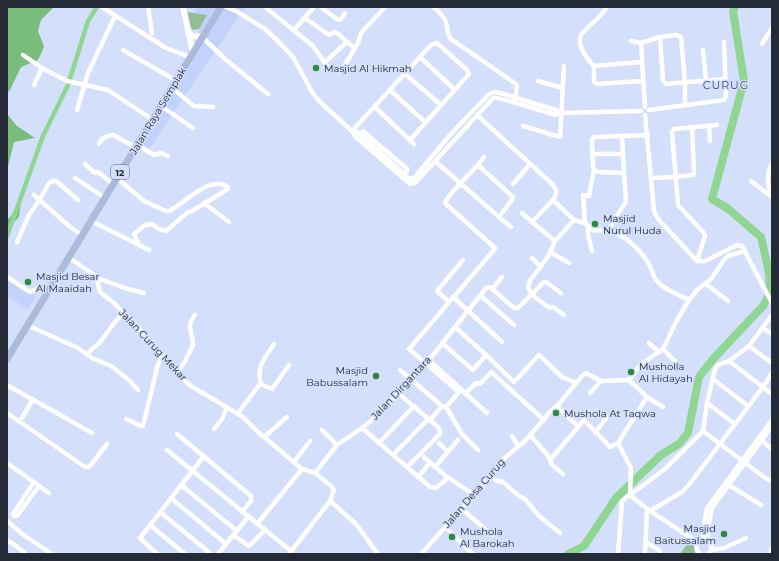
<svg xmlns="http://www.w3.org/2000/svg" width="779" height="561" viewBox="0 0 779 561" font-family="Montserrat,sans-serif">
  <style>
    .built { fill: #c1d3fb }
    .green { fill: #91bf92 }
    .forest { fill: #78bd7b }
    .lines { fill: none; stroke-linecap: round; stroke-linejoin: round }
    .canal { stroke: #8fd692; stroke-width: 4.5 }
    .river { stroke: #8fd692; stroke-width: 8 }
    .minor { stroke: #fff; stroke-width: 4.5 }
    .secondary { stroke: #fff; stroke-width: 6 }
    .primary { stroke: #acbadc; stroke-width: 7 }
    .poi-dot { fill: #308a3b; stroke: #d3dffb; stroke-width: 1.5 }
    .labels { text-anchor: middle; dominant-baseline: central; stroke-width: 3; stroke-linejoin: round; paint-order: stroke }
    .shield { fill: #d3dffb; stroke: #596072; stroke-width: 1 }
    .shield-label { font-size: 9px; font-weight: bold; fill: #252a37 }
    .poi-label { font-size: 10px; fill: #252a37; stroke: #d3dffb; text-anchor: start }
    .street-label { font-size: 10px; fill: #252a37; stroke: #d3dffb }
    .neighbourhood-label { font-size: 11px; letter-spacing: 1px; fill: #46526e; stroke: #d3dffb }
  </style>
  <rect width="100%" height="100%" fill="#d3dffb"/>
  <g class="built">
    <polygon points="196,7 245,7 149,149 142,144 201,48 195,10"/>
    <polygon points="7,278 36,296 28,309 7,296"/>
  </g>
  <g class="green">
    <polygon points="187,12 207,15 199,29 193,30 190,27"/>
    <polygon points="688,543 694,544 695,554 680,554"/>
  </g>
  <g class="forest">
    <polygon points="7,7 54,7 41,20 38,31 44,47 38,60 21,67 10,90 7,93"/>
    <polygon points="7,114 17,126 35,138 14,142 7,171"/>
    <polygon points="21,197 19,217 7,229 7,220 11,216"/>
  </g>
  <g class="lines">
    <polyline class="canal" points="7,236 43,136 68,85 88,21 97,7"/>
    <polyline class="river" points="568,554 584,546 616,498 661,455 679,444 688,433 699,377 714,358 763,306 770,293 769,273 761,237 727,208 712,199 744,81 733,11 735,7"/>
    <g class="minor">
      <polyline points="102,7 166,48 190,57"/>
      <polyline points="148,7 152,33"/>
      <path d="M226,7L236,11L265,29L278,41L293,57L312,92L320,102L352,131L356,137L410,184L416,182L493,98C498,96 545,112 555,115L559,113L641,111"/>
      <polyline points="265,7 313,46 327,66 334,71 339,71 343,68 358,43 361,33 385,7"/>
      <polyline points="321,7 338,20 341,19 345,13"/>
      <path d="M433,7C440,12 446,18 447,26C448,32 447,35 451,39L516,84L517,86L515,100"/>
      <path d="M607,7C604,11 601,15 597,19C586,30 573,35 584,53C587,58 590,63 594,66L641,62"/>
      <polyline points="305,18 329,35 334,32 337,33 354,48"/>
      <polyline points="294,30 314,7"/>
      <polyline points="202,37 225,59 268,94"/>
      <polyline points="660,37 663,80 666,84 725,79"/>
      <polyline points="631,41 641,43 660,37 676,35 681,37 685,83 685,105"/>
      <polyline points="641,43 645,107"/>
      <polyline points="762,44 772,28"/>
      <polyline points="123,50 177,81"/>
      <polyline points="703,50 706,80"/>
      <polyline points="23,55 42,68 67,81 108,90 153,120"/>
      <polyline points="420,57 455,90"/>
      <polyline points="325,62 347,42"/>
      <polyline points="594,66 594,82 597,84 643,81"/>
      <polyline points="405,74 441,105"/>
      <polyline points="538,81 563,88"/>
      <polyline points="34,85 42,68"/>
      <polyline points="172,88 194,106 213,107"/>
      <polyline points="390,90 425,122"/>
      <polyline points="161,106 193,128"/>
      <polyline points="375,107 414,144"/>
      <polyline points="77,110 88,73 115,16"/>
      <polyline points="649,110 724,100 726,96 724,42"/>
      <path d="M477,115L551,183C557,189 558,193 553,200L574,220L585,223L593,230C598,231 604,230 609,231C625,234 641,251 649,264C652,270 653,277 657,281C664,290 679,295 689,300"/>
      <polyline points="645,115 654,211 658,219 697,261 705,261 737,245 742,246 772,303"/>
      <polyline points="523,126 560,137 564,66"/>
      <polyline points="709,126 710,141"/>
      <polyline points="352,131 359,133 407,177 411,179 414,178 450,135 489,94 494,92 504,94 556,110 559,113"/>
      <polyline points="352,131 431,45 437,43 467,70 469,74 410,140"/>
      <polyline points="361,134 363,131 407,169 407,171 404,174"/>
      <polyline points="622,136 624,173"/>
      <path d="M99,144C102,137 106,136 113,135L135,147"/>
      <polyline points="137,145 154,155 161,153 168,156"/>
      <polyline points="592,154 623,154"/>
      <path d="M436,162L499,217L512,200L513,197L478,165C467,177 454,188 445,202L447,205L495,248"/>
      <path d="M772,163C766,175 767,185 772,197"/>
      <polyline points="85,164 95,173 98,172 113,184"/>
      <polyline points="478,165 484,157"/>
      <polyline points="75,178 105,198"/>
      <path d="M117,178L144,201L166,211H169C184,204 210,174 228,187V189L192,211L188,212L166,231L159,229L152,224L145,225L134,234L139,245"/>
      <polyline points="651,178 675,177 693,175 694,172 692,128"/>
      <polyline points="751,181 772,197"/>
      <polyline points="513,184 530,164"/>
      <polyline points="34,195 69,226 82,235"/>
      <polyline points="40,199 49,183 53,181 56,181 78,200"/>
      <polyline points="553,200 532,222 555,241"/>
      <polyline points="204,203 229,222"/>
      <polyline points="522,213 532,222"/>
      <polyline points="499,217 511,227"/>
      <polyline points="91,221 149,250"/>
      <polyline points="585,223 583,195 589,196 594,170"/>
      <polyline points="588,227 588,235 592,251"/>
      <polyline points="609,231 615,218 626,202 624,173 599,172 594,170 593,166 592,139 594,137 648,135"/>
      <polyline points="17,242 29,215 40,199"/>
      <polyline points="550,252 569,263"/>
      <polyline points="68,257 96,276 100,292 114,303 137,326 177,373 191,386 243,417 257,431 302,469 315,473 330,485 334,490 330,501 356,524 378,554"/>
      <polyline points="532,258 541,267"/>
      <polyline points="697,261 705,236 703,232 678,205 672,132 674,129 717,125"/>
      <polyline points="7,277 30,292 39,288 47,292"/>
      <polyline points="97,278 128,289 144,293"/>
      <polyline points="706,284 728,301"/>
      <polyline points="492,289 502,277"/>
      <polyline points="481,296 514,325"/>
      <polyline points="453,297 502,342"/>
      <polyline points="449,302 437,291 463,260"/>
      <path d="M564,315L553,307L550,308C542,302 531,297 528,287L530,281L549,255L555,241L574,220"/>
      <polyline points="27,325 78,348 92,358 111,366 129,380 138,390"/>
      <polyline points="455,327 486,355 514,382 539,355 562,377 577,383"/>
      <polyline points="763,328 772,334"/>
      <polyline points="442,343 473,370 486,355"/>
      <polyline points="649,343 659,352"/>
      <polyline points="749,346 772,363"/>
      <polyline points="663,349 675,361"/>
      <path d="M87,354C91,349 98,345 101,341C109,331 114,321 124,313"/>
      <polyline points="429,360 487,413"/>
      <polyline points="729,361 772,394"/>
      <polyline points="400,370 442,406 446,407"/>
      <path d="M177,373L184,363L193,345C193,331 185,328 195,315"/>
      <polyline points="713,379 748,406"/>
      <polyline points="629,380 640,365 663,349 677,320 689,300 697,290 711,279 724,260 728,256 745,251"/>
      <polyline points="629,380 647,397 663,407"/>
      <path d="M261,384C256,366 265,358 274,344"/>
      <polyline points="7,385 92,433"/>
      <polyline points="459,392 409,349 494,250"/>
      <polyline points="398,393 438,427 440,430 440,434 407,467"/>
      <polyline points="466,393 476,383 480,384 491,372 544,420"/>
      <polyline points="590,393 601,381"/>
      <polyline points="707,403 735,424"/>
      <polyline points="556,406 578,426"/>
      <polyline points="446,407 462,434 478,450"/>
      <polyline points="446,407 459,392"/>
      <polyline points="7,413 85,467 89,467 107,444"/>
      <polyline points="238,413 260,384 272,389 289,365"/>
      <polyline points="22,418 33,399"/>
      <polyline points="126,419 141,426 143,426 158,364 163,355"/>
      <polyline points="430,420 442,406"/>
      <polyline points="362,428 430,487 436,488 448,478 449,478 474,495"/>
      <polyline points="214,429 222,419 227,407"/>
      <polyline points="322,430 337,445"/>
      <polyline points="703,431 768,480 771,480 772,479"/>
      <polyline points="595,433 607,417"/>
      <polyline points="177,434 251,496 251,501 242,512"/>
      <polyline points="530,435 549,457 552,465 563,474"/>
      <polyline points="512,436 518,446"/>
      <polyline points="264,437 287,417"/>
      <polyline points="762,441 772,449"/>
      <polyline points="379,443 414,406"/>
      <polyline points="439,443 448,452"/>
      <polyline points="618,443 647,397"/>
      <polyline points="167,450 291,551"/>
      <polyline points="393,455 428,419"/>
      <polyline points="424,457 448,478"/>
      <polyline points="550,460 584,420 610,447 618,443 631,468 630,495 650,511 699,543"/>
      <polyline points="294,462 310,441"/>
      <polyline points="7,463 49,493"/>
      <polyline points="435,467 458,440"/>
      <polyline points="315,473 337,445 362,428 372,420 411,380 429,360 486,288 490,287 514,308 518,308 544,282 546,282 561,293"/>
      <polyline points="491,476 497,481 503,482 519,496 525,499 539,516 560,533"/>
      <polyline points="418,477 430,463"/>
      <polyline points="34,482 13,514 14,516 17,516 39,486"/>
      <polyline points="181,485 237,531"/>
      <polyline points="729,485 761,505"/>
      <polyline points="171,498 226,544"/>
      <polyline points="462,509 492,535"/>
      <polyline points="650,511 682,492 688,486 763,387 772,373"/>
      <polyline points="160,512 211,554"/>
      <polyline points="7,521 25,536 52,554"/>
      <polyline points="257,524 302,469"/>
      <polyline points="150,525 185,554"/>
      <polyline points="445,527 473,554"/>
      <polyline points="233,535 249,546 265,530"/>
      <polyline points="703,541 705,519 707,508 772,420"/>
      <polyline points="646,542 660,551 660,554"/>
      <polyline points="708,542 708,528 712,508 772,426"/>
      <polyline points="7,543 9,541 24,552"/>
      <polyline points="711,550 724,548 746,538"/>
      <polyline points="157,554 140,538 204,456"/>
      <polyline points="218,554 248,517"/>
      <polyline points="289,554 330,501"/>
      <polyline points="421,554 491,476 501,461 526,440 550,412 558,405 583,375 586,373 601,381 629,380"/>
      <polyline points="618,554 622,501 665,469 703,431 707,403 715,369 718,365 729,361 749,346 772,315"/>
      <polyline points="645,554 647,509"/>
      <path d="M700,554C685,537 723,538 708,554"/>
      <polyline points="770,554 772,548"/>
    </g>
    <g class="secondary">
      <polyline points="183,7 193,52"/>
      <polyline points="188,33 193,36 202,37"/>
    </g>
    <polyline class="primary" points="7,359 221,7"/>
  </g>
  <g class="poi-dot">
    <circle cx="316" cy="68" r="4"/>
    <circle cx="595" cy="224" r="4"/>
    <circle cx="28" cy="282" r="4"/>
    <circle cx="631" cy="372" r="4"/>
    <circle cx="376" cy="376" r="4"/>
    <circle cx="556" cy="413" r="4"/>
    <circle cx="724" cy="534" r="4"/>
    <circle cx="452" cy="537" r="4"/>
  </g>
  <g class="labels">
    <rect class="shield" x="111" y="165" width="18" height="14" rx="3"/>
    <g class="shield-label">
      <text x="120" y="172">12</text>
    </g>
    <g class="poi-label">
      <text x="324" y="68">Masjid Al Hikmah</text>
      <text x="603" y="218">Masjid<tspan x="603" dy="12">Nurul Huda</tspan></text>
      <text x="36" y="276">Masjid Besar<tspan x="36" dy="12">Al Maaidah</tspan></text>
      <text x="639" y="366">Musholla<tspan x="639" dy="12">Al Hidayah</tspan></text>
      <text x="368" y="370" text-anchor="end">Masjid<tspan x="368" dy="12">Babussalam</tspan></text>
      <text x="564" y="413">Mushola At Taqwa</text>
      <text x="716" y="528" text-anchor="end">Masjid<tspan x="716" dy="12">Baitussalam</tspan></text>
      <text x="460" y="531">Mushola<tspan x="460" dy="12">Al Barokah</tspan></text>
    </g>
    <g class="street-label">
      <text transform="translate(158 111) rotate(-59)">Jalan Raya Semplak</text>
      <text transform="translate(153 345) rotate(47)">Jalan Curug Mekar</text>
      <text transform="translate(401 388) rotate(-47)">Jalan Dirgantara</text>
      <text transform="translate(474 493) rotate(-49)">Jalan Desa Curug</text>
    </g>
    <g class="neighbourhood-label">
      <text x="726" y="85">CURUG</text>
    </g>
  </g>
  <rect width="779" height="561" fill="none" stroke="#252a37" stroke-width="16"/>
</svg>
